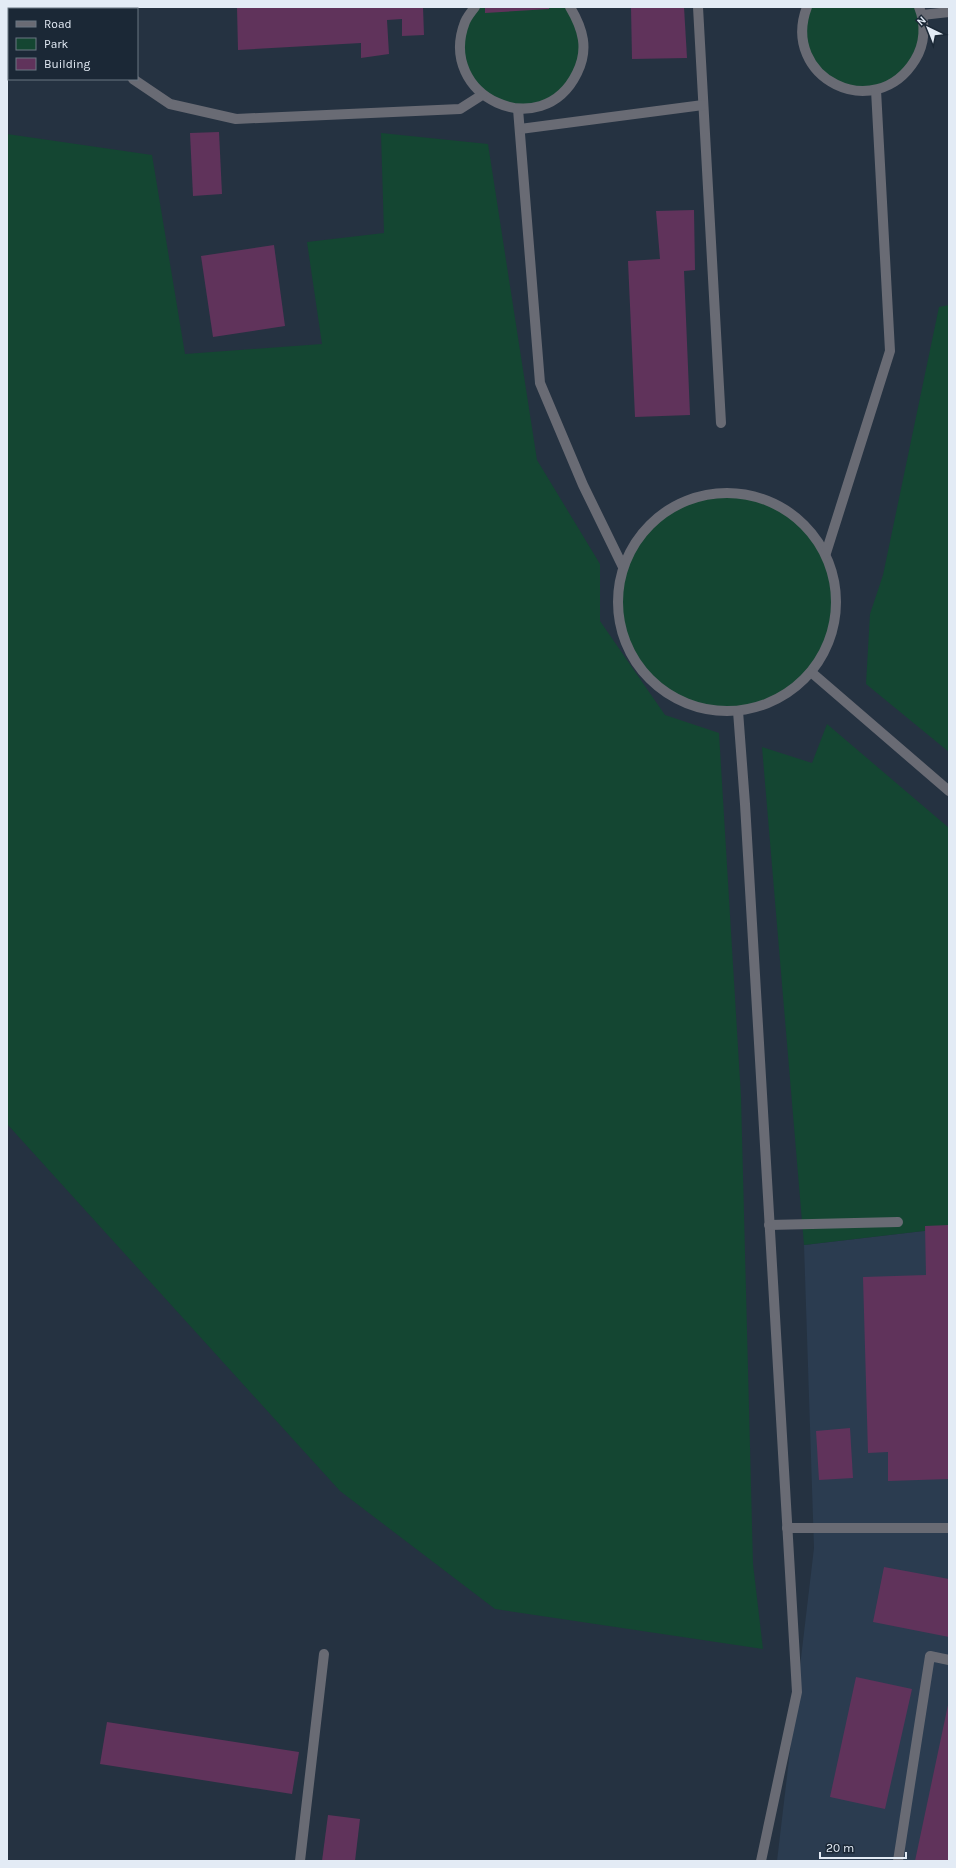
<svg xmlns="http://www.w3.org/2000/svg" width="956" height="1868" viewBox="0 0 956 1868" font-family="Karla,sans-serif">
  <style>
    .built { fill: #2b3c50 }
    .green { fill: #144632 }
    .building { fill: #60335b }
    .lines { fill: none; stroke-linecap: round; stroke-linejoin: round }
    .minor { stroke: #696b74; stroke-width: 10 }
  </style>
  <rect width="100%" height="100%" fill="#253241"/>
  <polygon class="built" points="949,1228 949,1861 777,1861 814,1548 804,1245"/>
  <g class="green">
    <polygon points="475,7 570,7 580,23 582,64 557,98 518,109 482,95 461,61 465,22"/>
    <polygon points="807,7 919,7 924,34 909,70 876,90 837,86 808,58 803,18"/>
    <polygon points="381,133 488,144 537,460 600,564 600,621 665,715 719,733 741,1097 753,1564 763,1649 495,1609 340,1491 7,1124 7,134 152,155 185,354 322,344 307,242 384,233"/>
    <polygon points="949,305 949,752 866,684 870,614 883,575 939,307"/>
    <circle cx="727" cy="602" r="109"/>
    <polygon points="827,724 949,828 949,1228 804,1245 762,747 812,763"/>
  </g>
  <g class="building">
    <polygon points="237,7 423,7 424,35 402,36 402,19 387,20 389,54 361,58 361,43 238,50"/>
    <polygon points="485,7 549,7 549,9 485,13"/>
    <polygon points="631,7 684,7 687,58 632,59"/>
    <polygon points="219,132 222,194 193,196 190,133"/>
    <polygon points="694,210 695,270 684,271 690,415 635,417 628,261 660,259 656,211"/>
    <polygon points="274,245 285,326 213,337 201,256"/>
    <polygon points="949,1225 949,1479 888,1481 888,1452 868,1453 863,1277 926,1275 925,1226"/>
    <polygon points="850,1428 853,1478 819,1480 816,1431"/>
    <polygon points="884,1567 949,1579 949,1637 873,1622"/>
    <polygon points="856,1677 912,1689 885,1809 830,1797"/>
    <polygon points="948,1705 949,1861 915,1861"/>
    <polygon points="107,1722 299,1752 292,1794 100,1764"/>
    <polygon points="328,1815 360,1819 355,1861 322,1861"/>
  </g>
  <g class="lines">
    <g class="minor">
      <polyline points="101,7 102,9"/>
      <path d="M475,7C471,12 467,17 465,22C436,97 542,145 577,73C589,49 583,29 570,7"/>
      <polyline points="698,7 721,423"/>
      <path d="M807,7C780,78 875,125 915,60C925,44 926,24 919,7"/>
      <polyline points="922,15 949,12"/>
      <polyline points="133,79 170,104 236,119 460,109 482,95"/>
      <polyline points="518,109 540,383 583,485 623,567"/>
      <polyline points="520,129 703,105"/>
      <circle cx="727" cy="602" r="109"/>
      <polyline points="826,553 890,351 876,90"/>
      <polyline points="811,672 949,791"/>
      <polyline points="738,711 745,804 797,1692 761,1861"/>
      <polyline points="769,1225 898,1222"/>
      <polyline points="787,1528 949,1528"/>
      <polyline points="300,1861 324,1654"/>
      <polyline points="898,1861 930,1656 949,1660"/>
    </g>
  </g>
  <rect width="956" height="1868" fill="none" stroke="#e3ebf5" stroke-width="16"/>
  <rect x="8" y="8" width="130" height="72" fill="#1b2836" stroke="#6b7682"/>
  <rect x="16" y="21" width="20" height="6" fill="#696b74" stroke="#6b7682"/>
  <text x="44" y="28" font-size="12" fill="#e3ebf5">Road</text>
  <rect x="16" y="38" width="20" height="12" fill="#144632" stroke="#6b7682"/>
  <text x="44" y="48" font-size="12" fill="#e3ebf5">Park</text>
  <rect x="16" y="58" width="20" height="12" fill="#60335b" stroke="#6b7682"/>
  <text x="44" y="68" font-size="12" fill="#e3ebf5">Building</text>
  <g transform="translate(928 28) rotate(317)" stroke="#1b2836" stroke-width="3" paint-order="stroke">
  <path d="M0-3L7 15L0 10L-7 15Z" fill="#e3ebf5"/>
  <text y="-6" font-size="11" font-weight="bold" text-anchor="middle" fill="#e3ebf5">N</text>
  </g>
  <path d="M820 1852v6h86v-6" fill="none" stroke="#e3ebf5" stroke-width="2"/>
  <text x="826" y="1852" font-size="12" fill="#e3ebf5" stroke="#1b2836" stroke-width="3" paint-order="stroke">20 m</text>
</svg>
